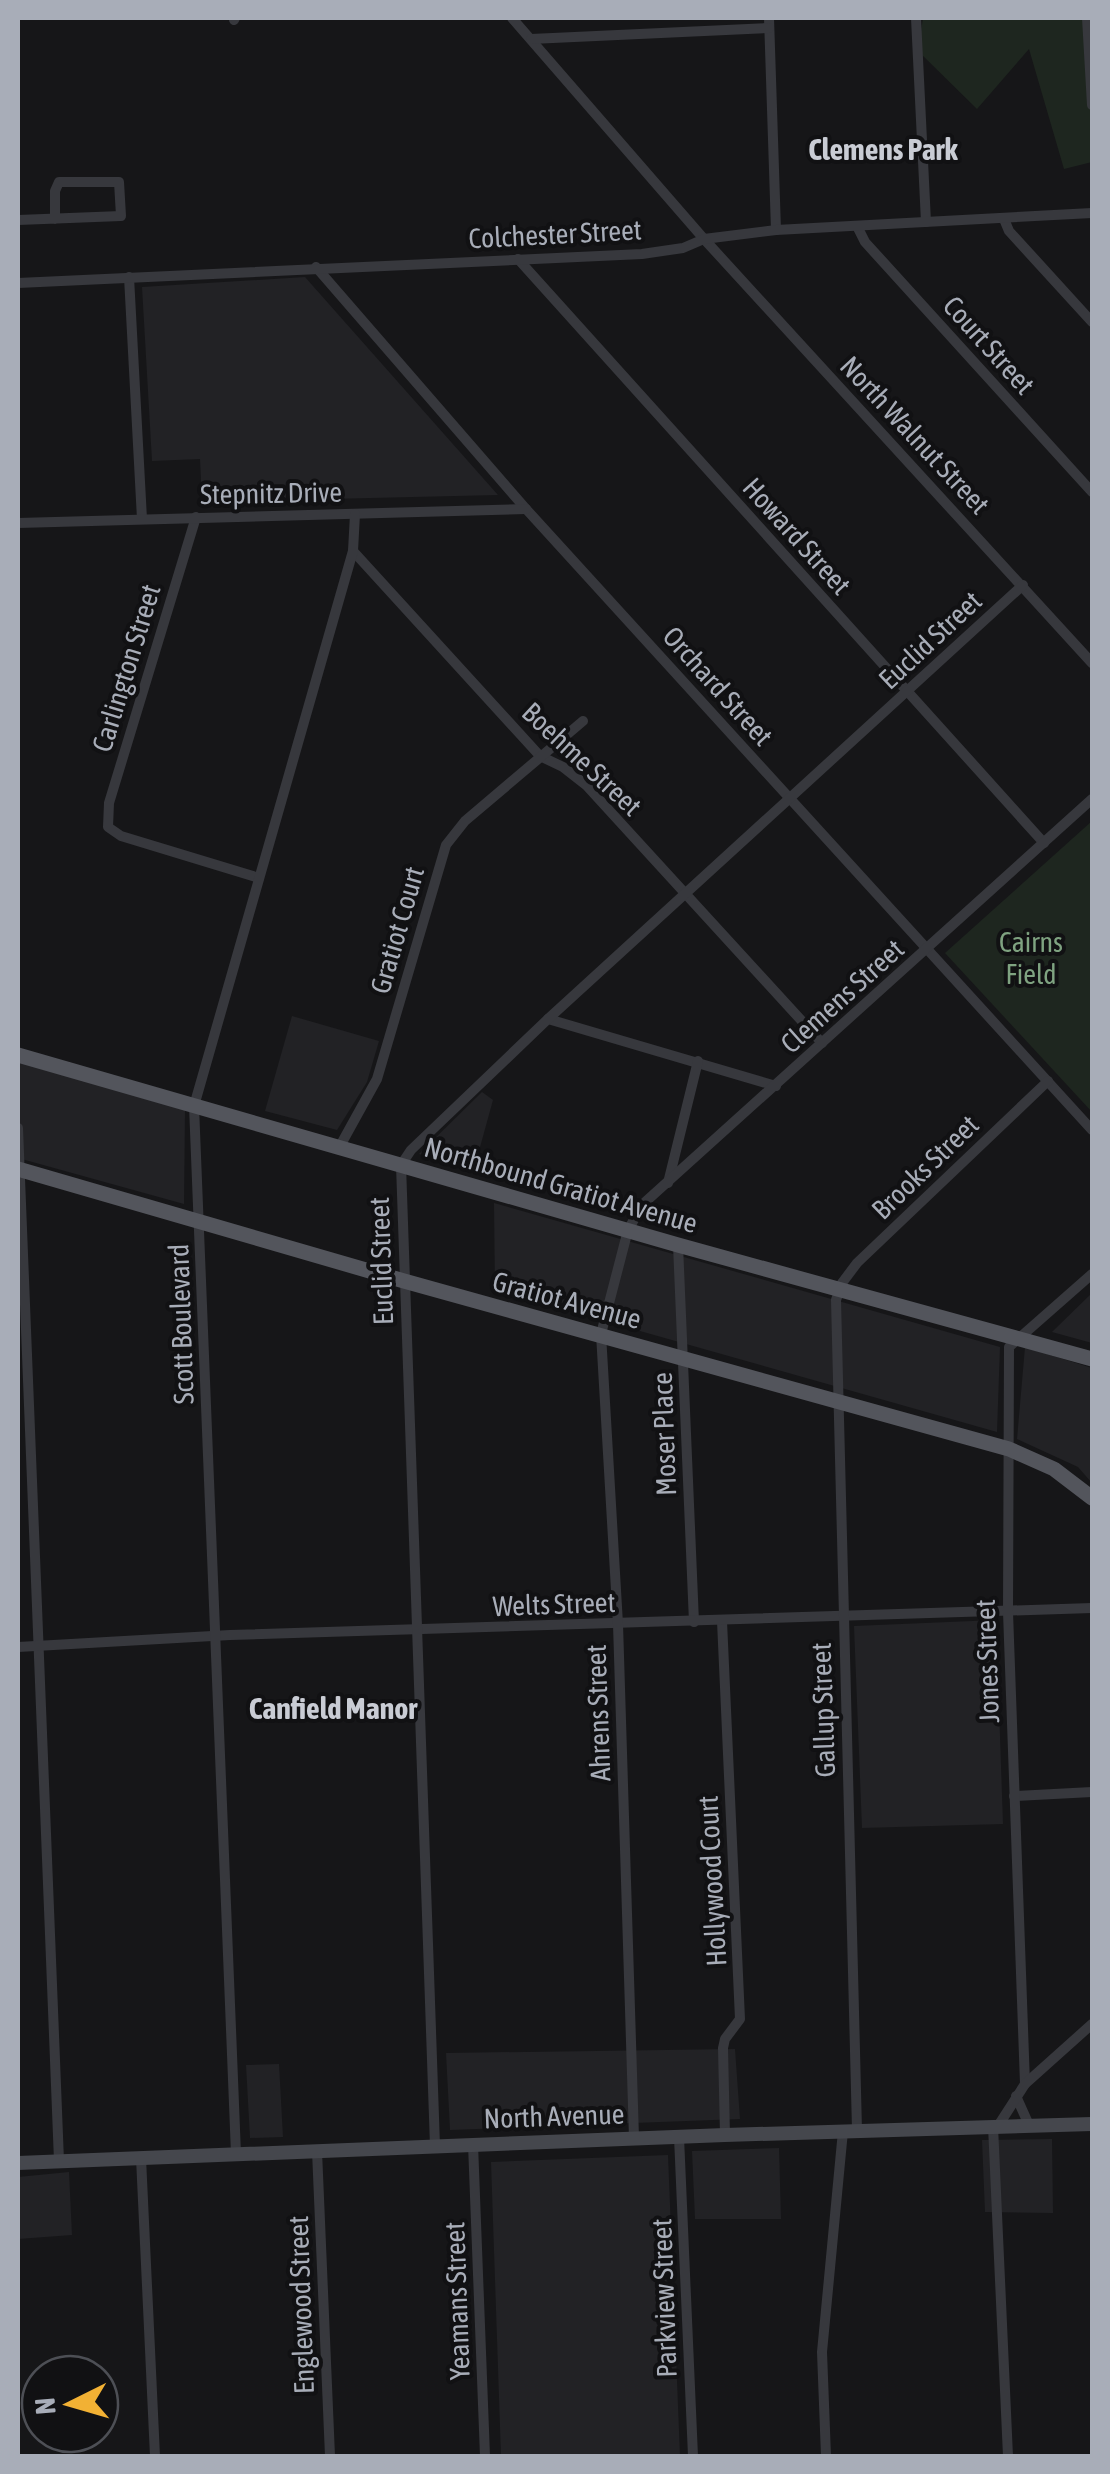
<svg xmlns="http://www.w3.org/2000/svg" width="1110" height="2474" viewBox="0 0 1110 2474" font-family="'Asap Condensed',sans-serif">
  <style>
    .built { fill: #222225 }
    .green { fill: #1e261f }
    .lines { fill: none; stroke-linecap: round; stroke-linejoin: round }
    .street { stroke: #37383d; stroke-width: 10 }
    .secondary { stroke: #45474d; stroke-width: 14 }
    .primary { stroke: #53555c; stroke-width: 15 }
    .labels { text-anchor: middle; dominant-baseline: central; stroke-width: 8; stroke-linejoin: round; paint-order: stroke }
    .street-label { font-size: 28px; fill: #a8adb8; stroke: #111113 }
    .park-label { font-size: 28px; fill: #7fa381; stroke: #111113 }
    .neighbourhood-label { font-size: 30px; font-weight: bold; fill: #c9ccd4; stroke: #111113 }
  </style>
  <rect width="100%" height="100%" fill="#161618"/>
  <g class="built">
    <polygon points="305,277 498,495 202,502 200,459 152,461 142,287"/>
    <polygon points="292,1016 379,1041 367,1082 337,1130 265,1111"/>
    <polygon points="18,1062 185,1110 184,1204 18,1158"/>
    <polygon points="482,1092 493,1100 474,1169 419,1154"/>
    <polygon points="494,1203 1000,1347 997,1432 495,1290"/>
    <polygon points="1092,1293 1092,1343 1052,1332"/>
    <polygon points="1025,1347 1092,1368 1092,1483 1078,1467 1017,1439"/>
    <polygon points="996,1620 1003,1824 862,1828 854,1626"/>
    <polygon points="735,2049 740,2119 450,2130 446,2053"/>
    <polygon points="279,2064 283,2137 250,2138 246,2065"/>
    <polygon points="1052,2139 1053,2213 985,2212 982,2140"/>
    <polygon points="779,2148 781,2219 695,2219 692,2151"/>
    <polygon points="668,2155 680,2456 501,2456 491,2162"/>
    <polygon points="69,2172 72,2235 18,2239 18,2177"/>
  </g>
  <g class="green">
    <polygon points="923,18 1092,18 1092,162 1064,169 1029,49 977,109 918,51"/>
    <polygon points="1092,821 1092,1112 945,953"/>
  </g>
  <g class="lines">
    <g class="street">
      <polyline points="512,18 704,239 1092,663"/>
      <polyline points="769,18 776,230"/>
      <polyline points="916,18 926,222"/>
      <polyline points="1087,18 1092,105"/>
      <polyline points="234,20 235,18"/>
      <polyline points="531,39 769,28"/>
      <polyline points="1004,219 1009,231 1092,322"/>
      <polyline points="18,220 121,216 119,182 59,182 55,191 55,219"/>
      <polyline points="857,226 865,242 1092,492"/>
      <polyline points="518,259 1044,843"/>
      <polyline points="316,267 526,509 1092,1130"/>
      <polyline points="129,277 142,519"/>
      <polyline points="18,283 642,254 683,248 704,239 776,230 1092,213"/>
      <polyline points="196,517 109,803 108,827 121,836 259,878"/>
      <polyline points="18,523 526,509"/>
      <polyline points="353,551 540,756 563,767 586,785 822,1043"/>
      <polyline points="548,1019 776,1086"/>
      <polyline points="18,1128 59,2161"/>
      <polyline points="340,1146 377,1079 446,845 465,821 583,721"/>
      <polyline points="668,1183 698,1061"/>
      <polyline points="678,1245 694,1622"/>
      <polyline points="722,1621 740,2019 725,2039 723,2048 725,2135"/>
      <polyline points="18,1647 230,1635 1092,1608"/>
      <polyline points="1014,1796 1092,1792"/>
      <polyline points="1025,2084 1008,1612 1009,1347 1092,1274"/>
      <polyline points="1016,2096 1029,2125"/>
      <polyline points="993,2126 1008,2456"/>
      <polyline points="998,2126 1025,2084 1092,2024"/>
      <polyline points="857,2130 836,1300 842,1283 857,1263 1048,1081"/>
      <polyline points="679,2137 693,2456"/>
      <polyline points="634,2138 618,1624 601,1334 628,1230 643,1204 1092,799"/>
      <polyline points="473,2144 485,2456"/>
      <polyline points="435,2146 401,1165 411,1150 548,1019 1023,585"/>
      <polyline points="317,2151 330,2456"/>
      <polyline points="236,2154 194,1106 353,551 355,514"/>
      <polyline points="141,2158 155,2456"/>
      <polyline points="826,2456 822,2352 843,2131"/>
    </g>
    <polyline class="secondary" points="18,2163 725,2135 1092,2124"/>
    <g class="primary">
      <polyline points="18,1055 678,1245 1092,1359"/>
      <polyline points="18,1169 404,1281 1009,1449 1054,1469 1092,1498"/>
    </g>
  </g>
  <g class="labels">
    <g class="street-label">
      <text transform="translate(555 234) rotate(-3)">Colchester Street</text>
      <text transform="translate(989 345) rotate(48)">Court Street</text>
      <text transform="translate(915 435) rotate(47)">North Walnut Street</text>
      <text transform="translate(271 493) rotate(-1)">Stepnitz Drive</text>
      <text transform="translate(797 536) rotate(48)">Howard Street</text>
      <text transform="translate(930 640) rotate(-43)">Euclid Street</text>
      <text transform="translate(126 668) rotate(-73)">Carlington Street</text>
      <text transform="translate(718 686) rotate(48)">Orchard Street</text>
      <text transform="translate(582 759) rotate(43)">Boehme Street</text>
      <text transform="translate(397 930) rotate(-74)">Gratiot Court</text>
      <text transform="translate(842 996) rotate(-42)">Clemens Street</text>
      <text transform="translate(925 1167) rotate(-44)">Brooks Street</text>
      <text transform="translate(561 1185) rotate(16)">Northbound Gratiot Avenue</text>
      <text transform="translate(381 1261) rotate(-92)">Euclid Street</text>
      <text transform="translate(567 1300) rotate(15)">Gratiot Avenue</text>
      <text transform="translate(181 1324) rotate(-92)">Scott Boulevard</text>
      <text transform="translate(664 1434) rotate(-92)">Moser Place</text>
      <text transform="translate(554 1604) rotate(-2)">Welts Street</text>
      <text transform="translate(987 1661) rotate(-92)">Jones Street</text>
      <text transform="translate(823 1710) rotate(-92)">Gallup Street</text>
      <text transform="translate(598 1713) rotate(-92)">Ahrens Street</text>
      <text transform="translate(712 1881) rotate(-93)">Hollywood Court</text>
      <text transform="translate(554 2116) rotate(-2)">North Avenue</text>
      <text transform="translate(664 2298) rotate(-92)">Parkview Street</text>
      <text transform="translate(457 2301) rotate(-92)">Yeamans Street</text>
      <text transform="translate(301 2305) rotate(-92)">Englewood Street</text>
    </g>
    <g class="park-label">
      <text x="1031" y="942">Cairns<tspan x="1031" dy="32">Field</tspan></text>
    </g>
    <g class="neighbourhood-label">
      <text x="883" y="149">Clemens Park</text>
      <text x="333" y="1708">Canfield Manor</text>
    </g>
  </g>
  <rect width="1110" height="2474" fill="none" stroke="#a8adb8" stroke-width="40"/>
  <g transform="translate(70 2404) rotate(265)"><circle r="48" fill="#111113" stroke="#4d4f55" stroke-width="2.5"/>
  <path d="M0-8L18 38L0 25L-18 38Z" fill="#f2b134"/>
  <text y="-15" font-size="28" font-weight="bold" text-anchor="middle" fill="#a8adb8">N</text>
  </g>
</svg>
